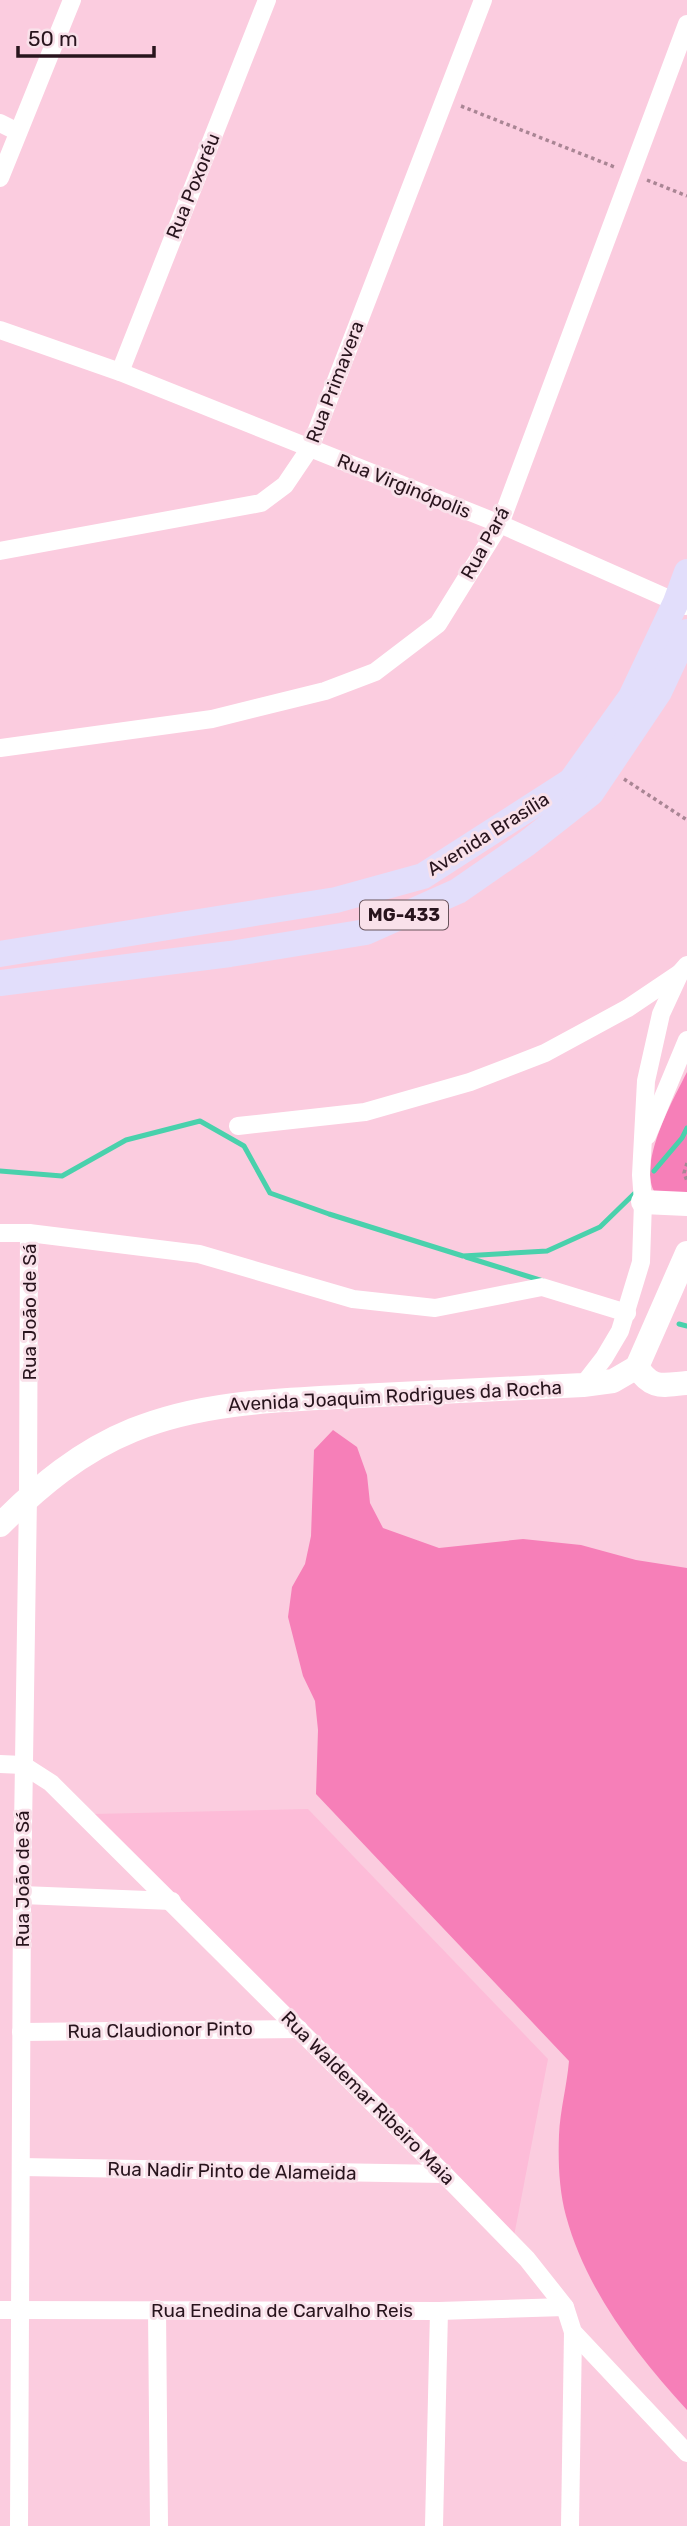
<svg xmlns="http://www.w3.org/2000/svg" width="687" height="2526" viewBox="0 0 687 2526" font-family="Rubik,sans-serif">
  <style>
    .built { fill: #fdbcd8 }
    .green { fill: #f67fb8 }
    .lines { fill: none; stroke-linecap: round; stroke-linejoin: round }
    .stream { stroke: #49d1ac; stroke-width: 5 }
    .path { stroke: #a98594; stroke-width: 3.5; stroke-dasharray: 3.5 3.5; stroke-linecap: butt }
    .street { stroke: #fff; stroke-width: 18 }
    .secondary { stroke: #fff; stroke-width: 24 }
    .primary { stroke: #e2defb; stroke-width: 26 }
    .labels { text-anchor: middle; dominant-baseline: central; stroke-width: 6; stroke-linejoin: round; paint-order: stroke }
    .shield { fill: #f9e1ea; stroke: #67525a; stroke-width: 2 }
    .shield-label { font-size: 18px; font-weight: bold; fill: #28141d }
    .street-label { font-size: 19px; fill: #28141d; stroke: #f9e1ea }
  </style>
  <rect width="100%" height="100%" fill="#fbccdf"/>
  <polygon class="built" points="308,1809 548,2059 514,2236 93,1814"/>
  <g class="green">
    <path d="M687,1072V1197L654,1191C639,1160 673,1100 687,1072Z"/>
    <path d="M333,1430L357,1447L367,1475L370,1503L383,1528L439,1548L523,1539L581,1545L636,1560L687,1568V2410C636,2354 586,2290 566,2216C559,2190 558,2161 559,2135C560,2111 567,2085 569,2061L316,1794L318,1730L315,1701L303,1676L288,1617L292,1587L305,1564L311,1536L314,1450Z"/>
  </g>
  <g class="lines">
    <g class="stream">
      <polyline points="0,1171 62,1176 126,1140 200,1121 244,1146 270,1193 329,1214 463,1256 547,1251 600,1227 638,1190"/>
      <polyline points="654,1171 682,1138 687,1128"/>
      <polyline points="466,1257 543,1281"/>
      <polyline points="679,1324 687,1326"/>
    </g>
    <g class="path">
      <polyline points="461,106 617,168"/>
      <polyline points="647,180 687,196"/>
      <polyline points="624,779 687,820"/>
      <polyline points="687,1163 684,1173 687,1181"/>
    </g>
    <g class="street">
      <polyline points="0,123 18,132"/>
      <polyline points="0,178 72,0"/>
      <polyline points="0,330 120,372 500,524 685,606"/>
      <polyline points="120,372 267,0"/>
      <polyline points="0,551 261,503 285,485 310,448 483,0"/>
      <polyline points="0,748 212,719 325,691 375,672 438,624 500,524 687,24"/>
      <polyline points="238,1126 365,1112 470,1082 545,1053 628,1008 680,973 687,965"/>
      <polyline points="647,1136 687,1040"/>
      <polyline points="0,1233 29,1233 199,1254 353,1299 435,1308 542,1287 627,1313"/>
      <polyline points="583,1385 604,1358 620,1331 641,1262 643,1202 641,1175 646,1081 661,1014 680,973"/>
      <polyline points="0,1764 23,1765 51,1783 444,2174 527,2259 565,2307 573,2332 687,2453"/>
      <polyline points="22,1895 172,1901"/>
      <polyline points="21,2032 299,2029"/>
      <polyline points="21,2167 444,2174"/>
      <polyline points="157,2309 159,2526"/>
      <polyline points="0,2310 439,2311 565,2307"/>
      <polyline points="19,2526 22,1895 28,1496 29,1233"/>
      <polyline points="434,2526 439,2311"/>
      <polyline points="570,2526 573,2332"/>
    </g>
    <g class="secondary">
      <polyline points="643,1202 687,1204"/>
      <polyline points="637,1367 687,1253"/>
      <path d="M637,1367C652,1390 662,1385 687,1383"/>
      <path d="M0,1525C39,1486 81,1451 133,1430C204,1401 283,1400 359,1396C433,1393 508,1389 583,1385L613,1381L637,1367"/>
    </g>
    <g class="primary">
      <polyline points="0,954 336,900 423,876 571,781 631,697 676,602 687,572"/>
      <polyline points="0,983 230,954 366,932 458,891 526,844 591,793 659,692 687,632"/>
    </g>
  </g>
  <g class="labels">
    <rect class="shield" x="360" y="900.5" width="88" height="29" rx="5"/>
    <g class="shield-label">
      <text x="404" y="915">MG-433</text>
    </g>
    <g class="street-label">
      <text transform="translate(193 186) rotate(-68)">Rua Poxoréu</text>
      <text transform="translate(335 382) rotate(-69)">Rua Primavera</text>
      <text transform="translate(404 486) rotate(22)">Rua Virginópolis</text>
      <text transform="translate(485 543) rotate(-61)">Rua Pará</text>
      <text transform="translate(488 834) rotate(-32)">Avenida Brasília</text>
      <text transform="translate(29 1312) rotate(-90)">Rua João de Sá</text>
      <text transform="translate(395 1396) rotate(-3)">Avenida Joaquim Rodrigues da Rocha</text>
      <text transform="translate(22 1879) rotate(-90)">Rua João de Sá</text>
      <text transform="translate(160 2030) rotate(-1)">Rua Claudionor Pinto</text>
      <text transform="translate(368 2098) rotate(45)">Rua Waldemar Ribeiro Maia</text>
      <text transform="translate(232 2171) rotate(1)">Rua Nadir Pinto de Alameida</text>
      <text x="282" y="2310">Rua Enedina de Carvalho Reis</text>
    </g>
  </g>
  <path d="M18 46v10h136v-10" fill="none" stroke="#28141d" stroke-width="3.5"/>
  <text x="28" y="46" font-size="21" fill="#28141d" stroke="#f9e1ea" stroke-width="5" paint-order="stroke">50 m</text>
</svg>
